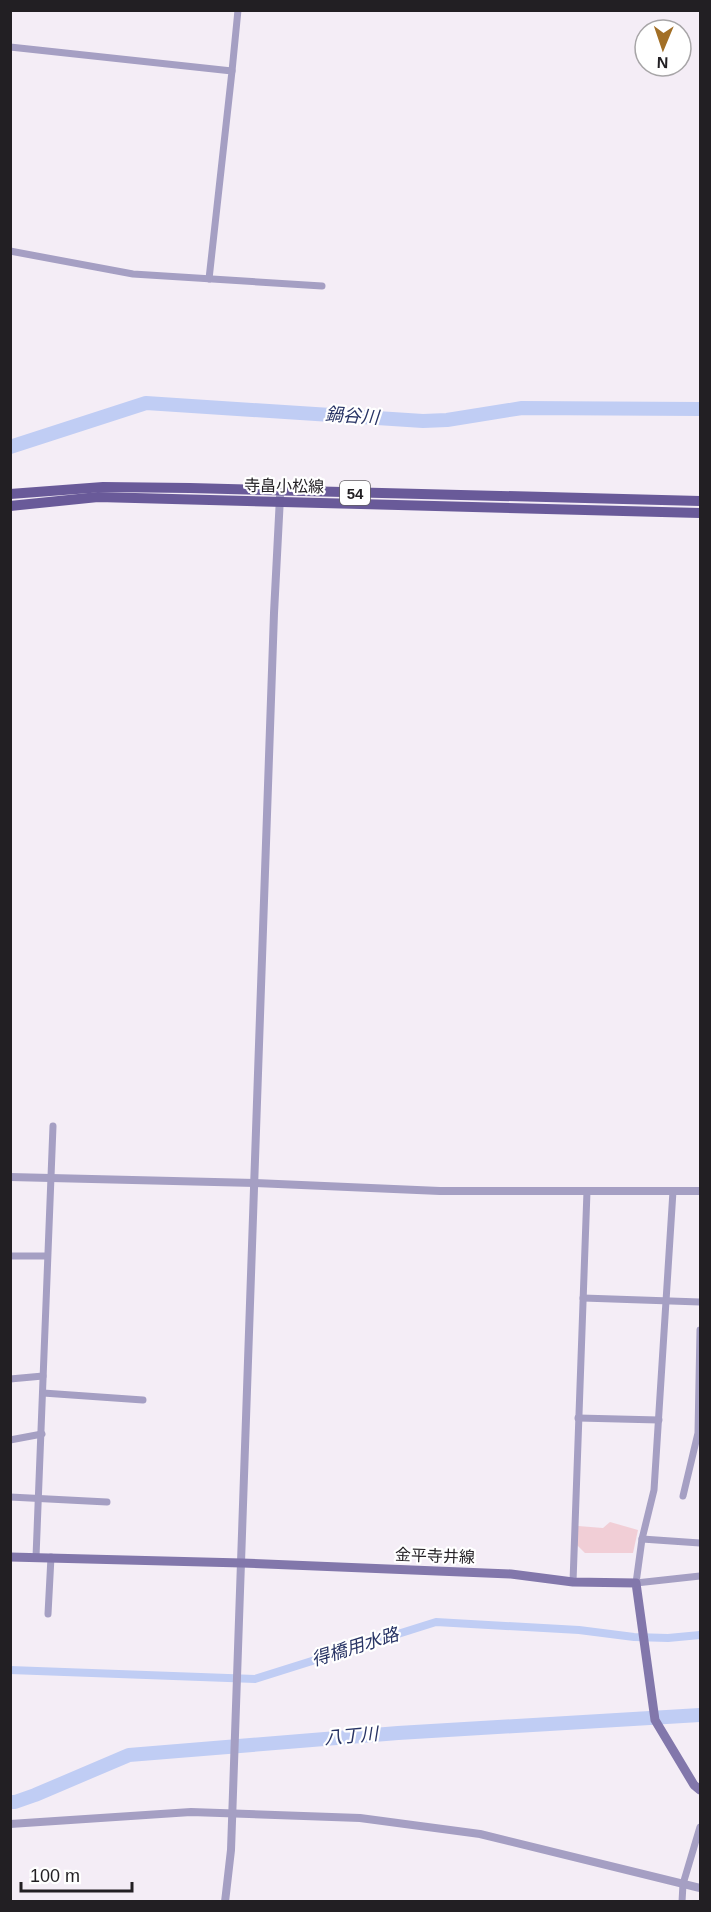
<svg xmlns="http://www.w3.org/2000/svg" width="711" height="1912" viewBox="0 0 711 1912" font-family="Helvetica,'Noto Sans JP',sans-serif">
  <style>
    .green { fill: #f1ced6 }
    .lines { fill: none; stroke-linecap: round; stroke-linejoin: round }
    .canal { stroke: #c0cdf4; stroke-width: 8 }
    .river { stroke: #c0cdf4; stroke-width: 14 }
    .minor { stroke: #a59fc3; stroke-width: 7 }
    .tertiary { stroke: #a59fc3; stroke-width: 8 }
    .secondary { stroke: #8277ab; stroke-width: 9 }
    .primary { stroke: #695a99; stroke-width: 10 }
    .labels { text-anchor: middle; dominant-baseline: central; stroke-width: 4.5; stroke-linejoin: round; paint-order: stroke }
    .shield { fill: #fff; stroke: #646265; stroke-width: 1.5 }
    .shield-label { font-size: 15px; font-weight: bold; fill: #221f23 }
    .street-label { font-size: 16px; fill: #221f23; stroke: #fff }
    .water-label { font-size: 18px; font-style: italic; fill: #283465; stroke: #fff }
  </style>
  <rect width="100%" height="100%" fill="#f4edf6"/>
  <polygon class="green" points="610,1522 638,1530 633,1553 585,1553 576,1544 578,1526 603,1528"/>
  <g class="lines">
    <polyline class="canal" points="10,1670 255,1679 436,1622 579,1630 634,1637 668,1638 700,1635"/>
    <g class="river">
      <polyline points="10,447 146,403 423,421 447,420 522,408 700,409"/>
      <polyline points="10,1802 15,1802 35,1795 129,1755 398,1733 700,1715"/>
    </g>
    <g class="minor">
      <polyline points="10,47 232,71 209,279"/>
      <polyline points="232,71 238,10"/>
      <polyline points="10,251 133,274 322,286"/>
      <polyline points="673,1191 654,1490 642,1539 636,1583 700,1576"/>
      <polyline points="10,1256 47,1256"/>
      <polyline points="583,1298 700,1302"/>
      <polyline points="10,1379 43,1376"/>
      <polyline points="43,1393 143,1400"/>
      <polyline points="578,1418 659,1420"/>
      <polyline points="10,1440 42,1434"/>
      <polyline points="683,1496 698,1433 700,1330"/>
      <polyline points="10,1497 107,1502"/>
      <polyline points="642,1539 700,1543"/>
      <polyline points="36,1557 53,1126"/>
      <polyline points="573,1582 587,1191"/>
      <polyline points="48,1614 51,1557"/>
      <polyline points="682,1902 683,1884 700,1827"/>
    </g>
    <g class="tertiary">
      <polyline points="10,1177 255,1183 440,1191 700,1191"/>
      <polyline points="10,1824 191,1812 360,1818 480,1834 700,1888"/>
      <polyline points="225,1902 231,1850 274,613 280,497"/>
    </g>
    <polyline class="secondary" points="10,1557 242,1563 511,1574 573,1582 636,1583 655,1720 694,1785 700,1790"/>
    <g class="primary">
      <polyline points="10,494 103,487 190,488 700,501"/>
      <polyline points="10,506 98,497 700,513"/>
    </g>
  </g>
  <g class="labels">
    <rect class="shield" x="340" y="481" width="30" height="24" rx="4.5"/>
    <g class="shield-label">
      <text x="355" y="493">54</text>
    </g>
    <g class="street-label">
      <text transform="translate(284 486) rotate(1)">寺畠小松線</text>
      <text transform="translate(435 1556) rotate(2)">金平寺井線</text>
    </g>
    <g class="water-label">
      <text transform="translate(352 416) rotate(4)">鍋谷川</text>
      <text transform="translate(355 1647) rotate(-17)">得橋用水路</text>
      <text transform="translate(351 1736) rotate(-5)">八丁川</text>
    </g>
  </g>
  <rect width="711" height="1912" fill="none" stroke="#221f23" stroke-width="24"/>
  <g transform="translate(663 48) rotate(182)"><circle r="28" fill="#ffffff" stroke="#a7a5a7" stroke-width="1.5"/>
  <path d="M0-4.5L10 22L0 15L-10 22Z" fill="#a26f26"/>
  <text y="-9" font-size="16" font-weight="bold" text-anchor="middle" fill="#221f23">N</text>
  </g>
  <path d="M21 1882v9h111v-9" fill="none" stroke="#221f23" stroke-width="3"/>
  <text x="30" y="1882" font-size="18" fill="#221f23" stroke="#ffffff" stroke-width="4.5" paint-order="stroke">100 m</text>
</svg>
